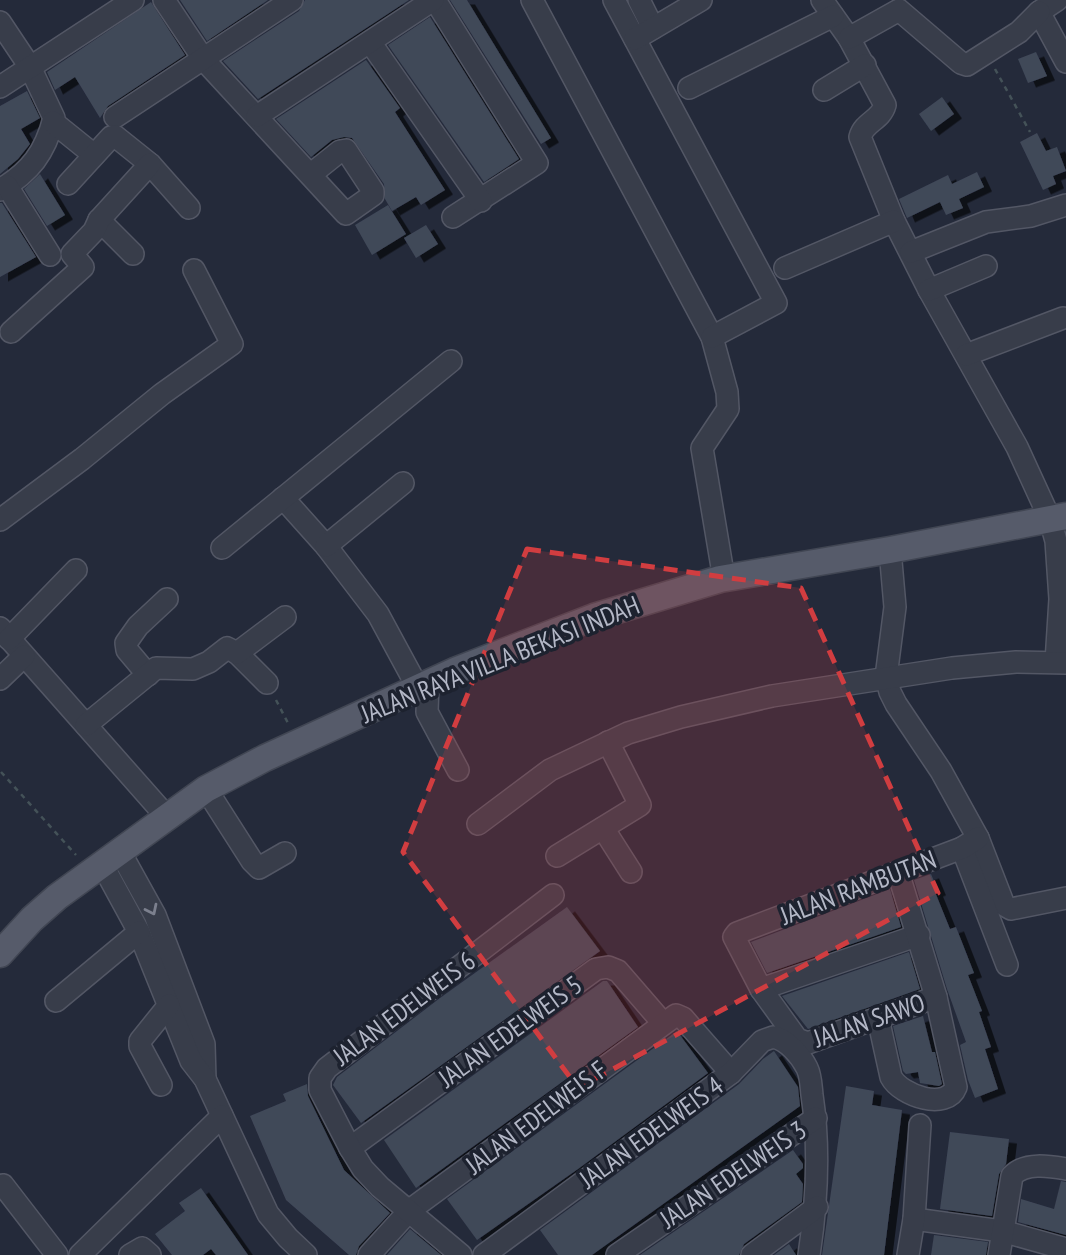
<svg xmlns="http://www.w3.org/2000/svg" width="1066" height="1255" viewBox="0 0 1066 1255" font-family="'PT Sans Narrow',sans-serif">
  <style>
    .building { fill: #404859; filter: url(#shadow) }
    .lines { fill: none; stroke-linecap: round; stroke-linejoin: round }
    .minor-casing { stroke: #535765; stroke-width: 24 }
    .major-casing { stroke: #414653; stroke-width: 29 }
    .path { stroke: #445258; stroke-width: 2.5; stroke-dasharray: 5 5; stroke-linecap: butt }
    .minor { stroke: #383d4a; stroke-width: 21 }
    .major { stroke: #565b6a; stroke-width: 26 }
    .oneway { stroke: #7c808e }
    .marked { fill: #d13d40; fill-opacity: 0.2; stroke: #d13d40; stroke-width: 5; stroke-dasharray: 14 9; stroke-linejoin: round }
    .labels { text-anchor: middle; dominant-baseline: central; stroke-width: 7; stroke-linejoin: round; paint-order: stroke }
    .street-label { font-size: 26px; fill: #b3b7c6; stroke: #1d222f }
  </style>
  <defs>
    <filter id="shadow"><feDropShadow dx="8" dy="4.5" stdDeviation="0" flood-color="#0009"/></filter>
  </defs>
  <rect width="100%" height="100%" fill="#242a3a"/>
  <g class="building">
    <polygon points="180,0 268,0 207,41"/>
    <polygon points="305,0 409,0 258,99 223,61 299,11"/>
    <polygon points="450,0 467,0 551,138 541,144"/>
    <polygon points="151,2 185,55 108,106 100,118 75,77 55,90 47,72"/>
    <polygon points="430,17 519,159 484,182 388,45"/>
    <polygon points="1036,52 1047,76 1028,83 1018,59"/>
    <polygon points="366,60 400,108 395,112 445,190 421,205 416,197 392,211 385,199 384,184 352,138 344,137 332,140 311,157 276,119"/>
    <polygon points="27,91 40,118 21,129 30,144 18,159 0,174 0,106"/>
    <polygon points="942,97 954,114 931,131 919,114"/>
    <polygon points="1037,133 1046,151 1057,147 1066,171 1053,176 1056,184 1043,190 1020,142"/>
    <polygon points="977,172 984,187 959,199 963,208 946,215 940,202 907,218 899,199 948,175 952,184"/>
    <polygon points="40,174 65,215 47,226 24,189"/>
    <polygon points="0,203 2,203 36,257 0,277"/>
    <polygon points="388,205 406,234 372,255 355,225"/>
    <polygon points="426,225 438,244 416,258 404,238"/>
    <polygon points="931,874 938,891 935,892 950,929 956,927 974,973 968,975 982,1011 979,1012 991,1047 985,1049 998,1089 975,1098 968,1080 960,1045 966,1042 947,989 914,880"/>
    <polygon points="890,889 901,927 767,973 751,942"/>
    <polygon points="567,907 600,951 361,1123 333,1085 337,1077 440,998"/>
    <polygon points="909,952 920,989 808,1029 782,996"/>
    <polygon points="603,981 607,981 638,1027 416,1188 384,1140"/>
    <polygon points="923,1016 932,1052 935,1052 942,1084 939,1086 920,1083 918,1072 906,1074 903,1071 893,1026"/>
    <polygon points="677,1031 708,1073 578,1169 477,1240 447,1199"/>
    <polygon points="774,1051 798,1087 800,1106 592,1255 558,1255 540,1230 739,1084 763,1059"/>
    <polygon points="307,1084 308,1096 344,1170 390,1213 359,1246 356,1255 349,1255 286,1200 250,1116 286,1101 283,1094"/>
    <polygon points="846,1086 874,1091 872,1105 902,1110 884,1255 822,1255"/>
    <polygon points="950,1132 1009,1139 1006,1164 999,1174 992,1216 940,1209"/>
    <polygon points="793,1150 803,1164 803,1168 796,1174 803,1184 802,1202 744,1244 739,1255 640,1255"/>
    <polygon points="1061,1181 1066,1182 1066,1235 1018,1222 1021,1199 1054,1209"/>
    <polygon points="201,1188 234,1235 248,1255 216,1255 211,1249 203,1255 172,1255 155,1234 185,1211 179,1203"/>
    <polygon points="410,1229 441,1255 387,1255"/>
    <polygon points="934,1235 988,1242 986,1255 931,1255"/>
    <polygon points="789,1244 796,1255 774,1255"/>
  </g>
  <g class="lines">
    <g class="minor-casing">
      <g id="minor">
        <polyline points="164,0 204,60 346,214 373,195 373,191 346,150 340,151 310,175"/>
        <polyline points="435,0 537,163 453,217"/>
        <polyline points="532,0 712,337 727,392 728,409 702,448 724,579"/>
        <polyline points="614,0 776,303 712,337"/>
        <polyline points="639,0 653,28"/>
        <path d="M822,0L849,38L885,105C881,120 864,122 860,137L894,221L929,290L1017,447L1050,519L1056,541L1060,599L1056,662"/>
        <polyline points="1057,0 1039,12 1066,62"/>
        <path d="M0,22L30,67L54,118C45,153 30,172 0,190"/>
        <polyline points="849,38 899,10 961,63 967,65 1019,32 1039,12"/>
        <polyline points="635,39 701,0"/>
        <polyline points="370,42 481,201"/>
        <polyline points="0,87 133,0"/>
        <polyline points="689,88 833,16"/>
        <polyline points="824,90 865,65"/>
        <polyline points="257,116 433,0"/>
        <polyline points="115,117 292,0"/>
        <polyline points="53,122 94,155"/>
        <polyline points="68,184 111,137 115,136 150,164 189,208"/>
        <polyline points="7,186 50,255"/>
        <polyline points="99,220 133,254"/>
        <polyline points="911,252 986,222 1031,216 1066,205"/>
        <polyline points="785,268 894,221"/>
        <polyline points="929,290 986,266"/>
        <polyline points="11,332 83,267 72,254 94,231 99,220 150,164"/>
        <polyline points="966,355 1063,318"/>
        <polyline points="283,498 326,546 378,614 418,688"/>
        <polyline points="0,520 82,459 162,394 232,344 194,270"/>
        <polyline points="326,546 403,483"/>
        <polyline points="222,548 451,361"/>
        <polyline points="890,550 895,607 886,677 890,692 896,704 941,771 978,838 1004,905 1011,909 1066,898"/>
        <polyline points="0,628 166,816"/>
        <polyline points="9,639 76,570"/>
        <polyline points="237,653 267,683"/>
        <polyline points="148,675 127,650 126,643 138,626 167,599"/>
        <polyline points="0,679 24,656"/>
        <polyline points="428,683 427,712 458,770"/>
        <polyline points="86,725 156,668 193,669 209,662 227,648 237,653 285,617"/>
        <polyline points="206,789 252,861 259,868 285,853"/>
        <polyline points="478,824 550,770 628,733 681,717 772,696 952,668 1016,662 1066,663"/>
        <polyline points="603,828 631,872"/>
        <polyline points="962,848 1007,965"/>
        <polyline points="119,850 155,915 204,1044 205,1079"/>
        <polyline points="557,856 640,805 608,742"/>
        <polyline points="102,864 139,932 191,1061 205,1079 268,1214 288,1238 306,1255"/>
        <polyline points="761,989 919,935"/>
        <polyline points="936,997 808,1043 797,1039 761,989 734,937 737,933 962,848 978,838"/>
        <polyline points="56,1001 139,932"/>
        <path d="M878,1018L891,1077C901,1096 947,1111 956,1087L936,997L898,872"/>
        <polyline points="161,1085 140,1046 140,1041 169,1005"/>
        <polyline points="350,1148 596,969 608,967 618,971 663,1023"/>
        <polyline points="3,1185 57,1255"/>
        <polyline points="914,1219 1002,1231 1066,1249"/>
        <polyline points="80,1255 222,1116"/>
        <polyline points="130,1255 142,1248 150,1255"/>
        <polyline points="369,1255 410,1210 676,1015 683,1018 731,1073"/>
        <polyline points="461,1255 380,1187 363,1169 350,1148 320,1090 320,1078 327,1068 553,895"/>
        <path d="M484,1255L731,1073L762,1041L773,1037C787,1039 801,1056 807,1068C811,1076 811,1086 812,1095C820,1148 817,1202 809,1255"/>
        <polyline points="617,1255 816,1118"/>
        <polyline points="752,1255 817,1207"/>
        <polyline points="908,1255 914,1219 920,1125"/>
        <path d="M999,1255L1012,1176C1025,1162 1049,1166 1066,1169"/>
      </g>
    </g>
    <g class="major-casing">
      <polyline id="major" points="0,954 32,919 57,897 206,789 265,758 457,670 594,617 720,579 890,550 1066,516"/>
    </g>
    <g class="path">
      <polyline points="995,69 1030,132"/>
      <polyline points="276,700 289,725"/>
      <polyline points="1,772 76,855"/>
    </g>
    <use href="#minor" class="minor"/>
    <use href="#major" class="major"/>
  </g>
  <defs><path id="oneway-chevron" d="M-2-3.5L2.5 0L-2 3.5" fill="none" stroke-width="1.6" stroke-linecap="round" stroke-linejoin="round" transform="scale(1.75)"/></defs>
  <use class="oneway" href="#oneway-chevron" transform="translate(152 910) rotate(64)"/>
  <path class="marked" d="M527,549L801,588L938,893L578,1088L403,852Z"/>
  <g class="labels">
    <g class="street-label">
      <text transform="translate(500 659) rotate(-22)">JALAN RAYA VILLA BEKASI INDAH</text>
      <text transform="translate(858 887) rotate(-21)">JALAN RAMBUTAN</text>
      <text transform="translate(404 1008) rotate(-37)">JALAN EDELWEIS 6</text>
      <text transform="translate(869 1020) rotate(-19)">JALAN SAWO</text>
      <text transform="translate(510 1031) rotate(-36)">JALAN EDELWEIS 5</text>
      <text transform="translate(536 1117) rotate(-37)">JALAN EDELWEIS F</text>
      <text transform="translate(651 1132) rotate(-36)">JALAN EDELWEIS 4</text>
      <text transform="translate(733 1174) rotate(-34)">JALAN EDELWEIS 3</text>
    </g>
  </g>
</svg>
